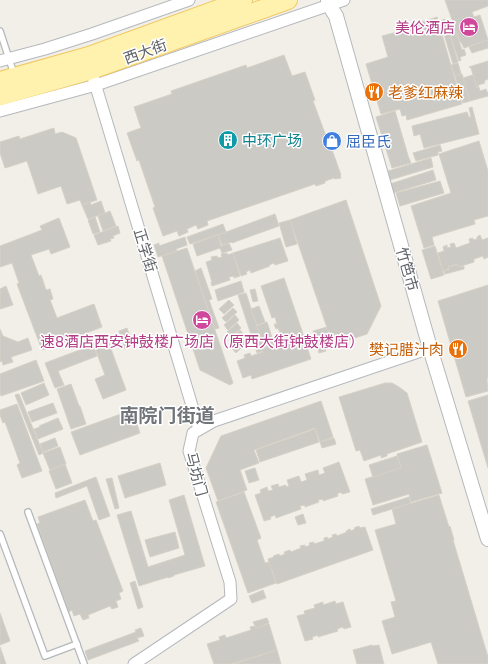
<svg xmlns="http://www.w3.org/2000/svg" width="488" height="664" viewBox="0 0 488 664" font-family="'Exo 2','Noto Sans SC',sans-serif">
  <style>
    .building { fill: #cccac5; stroke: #d6d1c6 }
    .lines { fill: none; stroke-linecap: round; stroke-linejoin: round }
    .service-casing { stroke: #b5b8bc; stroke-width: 8 }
    .minor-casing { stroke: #b5b8bc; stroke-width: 13 }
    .tertiary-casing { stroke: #b5b8bc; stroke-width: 16 }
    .primary-casing { stroke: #f2c960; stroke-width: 20 }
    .service { stroke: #fff; stroke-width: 5.5 }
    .minor { stroke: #fff; stroke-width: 11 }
    .tertiary { stroke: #fff; stroke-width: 14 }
    .primary { stroke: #fff2af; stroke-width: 18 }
    .labels { text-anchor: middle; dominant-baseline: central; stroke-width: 3; stroke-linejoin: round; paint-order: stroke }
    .hotel-label { font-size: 15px; fill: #b23c85; stroke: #fff; text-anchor: end }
    .street-label { font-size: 15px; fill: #5f6368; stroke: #fff }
    .food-label { font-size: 15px; fill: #c56008; stroke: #fff; text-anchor: start }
    .culture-label { font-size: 15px; fill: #0d838f; stroke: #fff; text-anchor: start }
    .shop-label { font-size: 15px; fill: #366cbe; stroke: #fff; text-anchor: start }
    .district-label { font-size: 19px; font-weight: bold; fill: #70757a; stroke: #fff }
  </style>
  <rect width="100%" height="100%" fill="#f1efe8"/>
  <g class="building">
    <polygon points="445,0 488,0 488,6 472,12 474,17 480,15 488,40 464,48 461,42 460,42"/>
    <polygon points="437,17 462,104 407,120 406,115 402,116 400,109 381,114 366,64 388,57 382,36 397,32 396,30"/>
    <polygon points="445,19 458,62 453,64 440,21"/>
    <polygon points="455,29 462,50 464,49 466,55 460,57 461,60 459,61 449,31"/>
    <polygon points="488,40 488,48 472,53 469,47"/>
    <polygon points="284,55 292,76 305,72 315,100 313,101 330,147 331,147 341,175 340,175 341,178 335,179 334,178 325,181 325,183 316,186 315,184 207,221 208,225 198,229 196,225 187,229 188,232 179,236 177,231 163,236 153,208 155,207 139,160 137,161 127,133 141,128 134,107 172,94 171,91 246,65 247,68"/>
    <polygon points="488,61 488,79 484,81 485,83 478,85 479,86 477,87 471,68 469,67"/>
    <polygon points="458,63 461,74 455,76 451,65"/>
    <polygon points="462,74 470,101 463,103 455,76"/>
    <polygon points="473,75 477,88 479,87 480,91 486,89 487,92 488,92 488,96 470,101 463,78"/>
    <polygon points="472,107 479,134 424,148 420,134 414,136 412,126 467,112 469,117 471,117 469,108"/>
    <polygon points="395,111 409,159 409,158 411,163 392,168 376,117"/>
    <polygon points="54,128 55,134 62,132 76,138 97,200 82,205 80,200 67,204 61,186 38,194 27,161 5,168 0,153 0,142 19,136 20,139"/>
    <polygon points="479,141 488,171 488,216 474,220 475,224 432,237 434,245 424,248 411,206 451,193 439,154"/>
    <polygon points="440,145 442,151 438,152 438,155 416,161 413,153"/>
    <polygon points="431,158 433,167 390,180 388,171"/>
    <polygon points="433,170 436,180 393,193 390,184"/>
    <polygon points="440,181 444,193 400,206 396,193"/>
    <polygon points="346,200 381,306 367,334 333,345 290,220"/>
    <polygon points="101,201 105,213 88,219 82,205 90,202 91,205"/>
    <polygon points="110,211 116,226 103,231 98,216"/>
    <polygon points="275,214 279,226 232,243 231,242 222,245 218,235"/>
    <polygon points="95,217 100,232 93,234 88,220"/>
    <polygon points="59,218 70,247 51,254 49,249 31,255 39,276 41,275 46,290 50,289 53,299 50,300 57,318 94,304 102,327 42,350 17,284 19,283 12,263 0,267 0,246 42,230 40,226"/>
    <polygon points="290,220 297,244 286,247 279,223"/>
    <polygon points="223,224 226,232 190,244 187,237"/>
    <polygon points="118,226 120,233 113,236 114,238 110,239 111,241 98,245 94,235"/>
    <polygon points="218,235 221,246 229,243 232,250 222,253 220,248 197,256 193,244"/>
    <polygon points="480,235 482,240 488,238 488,257 484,259 483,256 474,259 474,262 458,267 457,264 448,267 448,269 443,271 438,253 444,251 443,247 447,245 447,248 451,247 450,244 454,243 456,248 470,243 469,239 473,238 473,240 477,239 477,237"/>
    <polygon points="185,237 187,245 176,249 177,251 158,257 154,245 159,243 159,246"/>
    <polygon points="280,238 288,261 275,265 274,263 269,265 270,266 251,273 250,270 246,272 247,274 241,276 233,253"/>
    <polygon points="435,246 444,275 431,279 422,250"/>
    <polygon points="187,248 233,383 230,385 200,370 162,256"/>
    <polygon points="227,253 228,255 233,253 240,276 234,278 234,276 229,277 230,280 212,286 211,282 212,282 206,262 212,260 211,257 217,256 218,258 222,257 221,254"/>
    <polygon points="457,265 458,267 464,266 464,269 445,274 444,271 449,270 448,267"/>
    <polygon points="201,268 212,299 209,300 219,328 215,329 195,271"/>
    <polygon points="284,278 304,337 284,344 281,337 279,338 278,334 280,333 278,328 276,329 274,324 277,324 275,317 272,318 261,286"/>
    <polygon points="241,281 244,292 218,301 215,290"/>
    <polygon points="488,285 488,375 487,380 488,391 466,397 438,301"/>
    <polygon points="6,286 13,305 0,309 0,289"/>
    <polygon points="255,289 258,301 253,302 250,290"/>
    <polygon points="246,293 264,348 262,349 263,351 257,353 238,295"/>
    <polygon points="229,300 234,305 224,314 219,309"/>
    <polygon points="259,306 265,322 257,325 251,309"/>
    <polygon points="233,308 237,312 226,322 222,318"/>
    <polygon points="235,315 239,320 228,330 224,325"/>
    <polygon points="267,322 274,344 264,348 257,326"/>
    <polygon points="237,323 241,328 231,337 227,332"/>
    <polygon points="327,327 333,344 324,347 326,351 319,353 314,339 316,339 313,331"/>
    <polygon points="127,328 133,346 125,349 119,331"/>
    <polygon points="0,329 3,336 18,342 28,338 32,350 11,357 13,362 3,365 2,361 0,362"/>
    <polygon points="240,330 244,335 233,344 229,340"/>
    <polygon points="107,338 126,390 103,399 95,379 105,375 93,343"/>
    <polygon points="242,338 246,343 236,353 231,347"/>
    <polygon points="304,338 311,359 252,379 251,375 243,378 237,361 245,358 244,355 250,353 251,356 263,352 262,349 275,345 276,347"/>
    <polygon points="93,345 97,356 58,371 64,385 55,388 45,363"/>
    <polygon points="36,360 44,381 1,396 0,393 0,374"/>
    <polygon points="44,383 49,395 26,405 21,393"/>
    <polygon points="385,383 392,383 399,387 407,393 422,442 387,454 387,456 381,458 381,455 364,461 360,450 356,451 339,397"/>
    <polygon points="71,384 79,406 80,406 86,424 71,429 57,389"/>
    <polygon points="19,394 43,453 39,455 15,395"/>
    <polygon points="488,395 488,468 468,401"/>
    <polygon points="321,401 333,437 320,442 315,428 254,450 259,463 240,470 247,490 218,501 206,468 221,436"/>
    <polygon points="53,403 57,413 32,422 28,412"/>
    <polygon points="17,404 42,471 22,478 17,465 20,463 5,422 3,423 0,415 0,410"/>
    <polygon points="155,406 159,417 151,420 147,409"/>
    <polygon points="132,410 140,433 80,455 71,432"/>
    <polygon points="58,418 63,429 38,439 34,429 40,427 39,426"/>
    <polygon points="315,429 319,442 260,462 256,450"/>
    <polygon points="55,438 58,446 43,452 40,444"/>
    <polygon points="334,438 336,444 322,448 320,442"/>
    <polygon points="427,445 442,493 411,502 409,494 373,505 365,479 401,468 397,454"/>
    <polygon points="60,447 66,464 50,470 43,453"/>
    <polygon points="397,456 401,468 373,477 369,465"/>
    <polygon points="339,462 350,492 342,494 341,492 337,494 338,496 323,501 323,499 318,500 319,502 305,507 305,505 300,506 301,509 276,518 275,515 270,517 271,519 264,521 255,495 261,493 260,490 267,487 268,491 273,490 271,486 278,484 279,487 286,485 286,487 289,486 287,480 299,476 301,482 307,480 305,474 318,470 319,475 325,473 323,468"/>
    <polygon points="160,463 166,485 125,498 118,476"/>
    <polygon points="65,464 72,483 56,489 49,471"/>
    <polygon points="255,468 259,480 249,483 245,471"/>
    <polygon points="96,477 110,516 99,520 87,486 56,498 55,493"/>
    <polygon points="112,478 119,508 115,509 106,479"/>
    <polygon points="244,492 261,538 257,540 265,563 269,562 276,583 248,593 216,502"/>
    <polygon points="184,495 205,566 174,575 174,576 168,578 168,577 139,586 117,515 131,511 148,567 185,555 169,500"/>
    <polygon points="439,495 449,527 450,526 454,540 453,540 488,657 488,664 438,664 431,642 392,654 382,621 395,617 391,602 396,601 375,530 396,524 392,509"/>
    <polygon points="409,497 411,503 373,515 371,509"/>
    <polygon points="85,500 93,521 96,520 123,591 119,593 121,599 116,601 118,607 112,609 110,606 88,615 89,618 83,620 80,614 74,616 72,610 69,612 37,524 40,523 38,517"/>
    <polygon points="303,514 306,523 298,525 295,517"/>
    <polygon points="359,526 360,528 365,527 373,550 277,584 268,559 274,557 273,556 279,554 280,556 285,554 284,552 290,550 291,552 301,548 300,546 305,545 305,547 310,545 309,543 314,542 314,544 324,541 324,538 327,537 328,539 333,537 332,535 336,534 337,536 347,532 346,531 350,529 351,531 355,529 354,528"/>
    <polygon points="175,532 179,548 150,557 145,540"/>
    <polygon points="135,581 143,607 138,609 130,583"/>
    <polygon points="263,590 266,598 252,603 249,596"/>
    <polygon points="335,601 336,604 343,602 351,627 344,629 343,627 337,629 338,631 318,637 318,635 312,637 313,639 305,641 297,616 305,614 304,611 315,608 314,605 323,602 323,605"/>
    <polygon points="0,613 10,641 0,645"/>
    <polygon points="267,618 269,623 256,628 253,622"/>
    <polygon points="269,624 277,650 231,664 214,664 207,644 220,640 219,637 225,635 226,638 251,630 250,627 255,626 256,628"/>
    <polygon points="141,628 144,636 137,638 139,641 88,660 85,651 136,632 135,630"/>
    <polygon points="372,645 373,646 379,645 384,664 357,664 353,650"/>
    <polygon points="0,647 6,664 0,664"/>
    <polygon points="277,650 281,664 234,664"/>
  </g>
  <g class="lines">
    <g class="service-casing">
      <g id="service">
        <polyline points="0,31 14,74"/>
        <polyline points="28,512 84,664"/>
        <polyline points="0,534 45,656 77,644"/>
      </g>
    </g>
    <g class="minor-casing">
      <g id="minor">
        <polyline points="0,61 45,49 92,34 189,0"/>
        <polyline points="91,70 199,429"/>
        <polyline points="0,111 96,85 344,0"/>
        <polyline points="134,664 231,599 230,582 189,451 193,433 214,421 430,348"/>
      </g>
    </g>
    <g class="tertiary-casing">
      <polyline id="tertiary" points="328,0 329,5 336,16 430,348 488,539"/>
    </g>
    <g class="primary-casing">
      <g id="primary">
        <polyline points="0,81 89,56 243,0"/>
        <polyline points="0,96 91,70 288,0"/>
      </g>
    </g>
    <use href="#service" class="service"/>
    <use href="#minor" class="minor"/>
    <use href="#tertiary" class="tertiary"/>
    <use href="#primary" class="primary"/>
  </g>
  <defs>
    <g id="hotel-disc" transform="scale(1)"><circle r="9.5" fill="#d1479c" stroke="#fff"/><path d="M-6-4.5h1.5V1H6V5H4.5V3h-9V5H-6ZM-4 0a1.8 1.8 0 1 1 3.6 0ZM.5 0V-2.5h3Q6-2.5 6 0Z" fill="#fff"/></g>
    <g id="restaurant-disc" transform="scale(1)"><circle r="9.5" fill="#e8710a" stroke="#fff"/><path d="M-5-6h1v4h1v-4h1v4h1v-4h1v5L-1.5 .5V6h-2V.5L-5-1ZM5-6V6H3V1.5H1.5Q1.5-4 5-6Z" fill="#fff"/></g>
    <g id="building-disc" transform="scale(1)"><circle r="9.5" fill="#0f9aa8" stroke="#fff"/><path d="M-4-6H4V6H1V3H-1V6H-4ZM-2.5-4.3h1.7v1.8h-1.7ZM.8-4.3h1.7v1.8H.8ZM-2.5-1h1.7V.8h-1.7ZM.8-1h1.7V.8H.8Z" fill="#fff"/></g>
    <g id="shop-disc" transform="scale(1)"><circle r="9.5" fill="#3f7fe0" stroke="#fff"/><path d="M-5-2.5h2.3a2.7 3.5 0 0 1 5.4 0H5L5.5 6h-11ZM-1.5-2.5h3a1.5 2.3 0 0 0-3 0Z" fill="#fff"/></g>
  </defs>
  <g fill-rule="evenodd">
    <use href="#hotel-disc" x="469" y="27"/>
    <use href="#restaurant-disc" x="374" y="92"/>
    <use href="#building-disc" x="228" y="140"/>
    <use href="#shop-disc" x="332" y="141"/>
    <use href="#hotel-disc" x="202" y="320"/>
    <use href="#restaurant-disc" x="458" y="349"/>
  </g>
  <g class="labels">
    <g class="hotel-label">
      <text x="455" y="27">美伦酒店</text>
      <text x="202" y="341" text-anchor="middle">速8酒店西安钟鼓楼广场店（原西大街钟鼓楼店）</text>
    </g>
    <g class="street-label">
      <text transform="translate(145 51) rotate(-20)">西大街</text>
      <text transform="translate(146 250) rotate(73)">正学街</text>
      <text transform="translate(408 269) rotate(74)">竹笆市</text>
      <text transform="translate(197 474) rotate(75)">马坊门</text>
    </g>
    <g class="food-label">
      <text x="388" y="92">老爹红麻辣</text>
      <text x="444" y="349" text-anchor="end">樊记腊汁肉</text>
    </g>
    <g class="culture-label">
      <text x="242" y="140">中环广场</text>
    </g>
    <g class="shop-label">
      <text x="346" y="141">屈臣氏</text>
    </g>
    <g class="district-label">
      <text x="167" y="414">南院门街道</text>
    </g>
  </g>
</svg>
